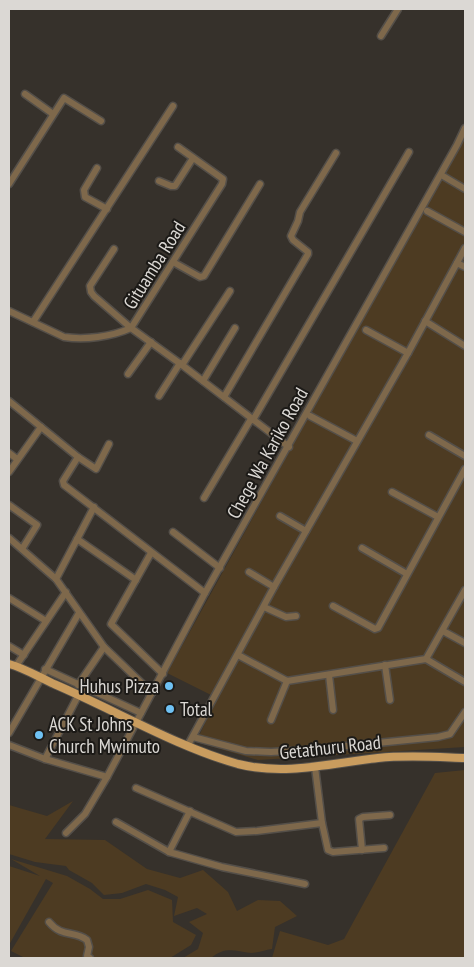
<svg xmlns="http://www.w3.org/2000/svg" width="474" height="967" viewBox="0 0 474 967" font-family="'PT Sans Narrow',sans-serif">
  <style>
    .green { fill: #4d3b22 }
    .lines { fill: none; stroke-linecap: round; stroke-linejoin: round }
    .minor-casing { stroke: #544f49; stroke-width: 9 }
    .major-casing { stroke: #544f49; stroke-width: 10 }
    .minor { stroke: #7e684b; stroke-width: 6 }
    .major { stroke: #c99c5e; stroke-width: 8 }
    .poi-dot { fill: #6fc2f4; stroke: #1c1a17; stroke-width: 2 }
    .labels { text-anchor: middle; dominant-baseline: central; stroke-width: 4; stroke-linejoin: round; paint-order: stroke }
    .street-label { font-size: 19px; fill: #dbd8d4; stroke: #1c1a17 }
    .poi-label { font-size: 19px; fill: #dbd8d4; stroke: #1c1a17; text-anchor: start }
  </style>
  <rect width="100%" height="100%" fill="#36312b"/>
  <g class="green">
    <polygon points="465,133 465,747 258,760 196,742 217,698 167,673"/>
    <polygon points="465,770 465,958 272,958 280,931 328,945 344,939 435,773"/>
    <path d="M73,801L45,839L105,840L147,869L180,878L203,870L228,892L237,911L258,900L280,901L297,916L275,927L272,949C265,950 258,953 251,953C235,951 225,946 211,958H183L198,949L203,933L189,922L207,914L197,908L174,916L178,897L165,890L146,884L122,893L104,895L92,883L69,870L66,866L35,862L9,854V805L47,816Z"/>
    <polygon points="11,859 67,876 90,889 103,899 120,899 148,890 172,900 173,922 196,935 191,945 170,958 25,958 11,951 53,883 46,879 9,945 9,866 40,876"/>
  </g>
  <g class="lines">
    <g class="minor-casing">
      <g id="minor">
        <polyline points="381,36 398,9"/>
        <polyline points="25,94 53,114"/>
        <polyline points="97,168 84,190 85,197 107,209"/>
        <polyline points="443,176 465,189"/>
        <polyline points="159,181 171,186 175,186 193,158"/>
        <polyline points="9,184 64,98 101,121"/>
        <polyline points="427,211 465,232"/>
        <polyline points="114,249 90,286 91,292 94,296 131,328 182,365 289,447"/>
        <polyline points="173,262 200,277 204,276 260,184"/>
        <polyline points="457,263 465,267"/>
        <path d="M9,311L64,337C85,340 111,337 131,328L222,184L223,179L178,147"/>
        <polyline points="425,321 465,346"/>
        <polyline points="33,322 173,106"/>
        <polyline points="366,330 408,353"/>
        <polyline points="182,365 230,291"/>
        <polyline points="128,374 151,342"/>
        <polyline points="203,381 235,328"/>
        <polyline points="159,396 180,363"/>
        <polyline points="224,397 308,254 308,252 293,240 291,236 298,221 300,212 336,153"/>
        <polyline points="9,401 78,457 96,469 109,444"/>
        <polyline points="310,416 357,441"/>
        <polyline points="253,420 409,152"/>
        <polyline points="429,435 465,456"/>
        <polyline points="9,453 17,459"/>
        <polyline points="78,457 63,481 64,485 205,593"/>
        <polyline points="9,472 41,427"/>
        <polyline points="392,492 438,517"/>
        <polyline points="204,498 251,419"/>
        <polyline points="9,505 37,525 22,549"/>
        <polyline points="280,516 306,531"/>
        <polyline points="173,532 220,568"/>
        <polyline points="9,538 56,579 104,647 152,693"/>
        <polyline points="77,539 136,580"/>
        <polyline points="362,548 407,574"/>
        <polyline points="151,553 111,624 163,674"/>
        <polyline points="249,572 274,587"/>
        <polyline points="56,579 94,507"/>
        <polyline points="9,598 46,621"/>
        <polyline points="333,606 375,629 378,628 465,469"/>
        <polyline points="264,607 286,617 296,616"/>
        <polyline points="443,631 465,643"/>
        <polyline points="9,646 24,655"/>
        <polyline points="238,655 287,681 426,659 465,590"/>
        <polyline points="426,659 465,682"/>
        <polyline points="385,665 390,700"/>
        <polyline points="16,666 66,592"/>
        <polyline points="45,669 141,713"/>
        <polyline points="329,675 333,710"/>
        <polyline points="78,685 104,647"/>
        <polyline points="271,720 287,681"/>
        <polyline points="9,733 79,613"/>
        <polyline points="193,737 246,751 271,752 306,750 438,737 450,734 465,712"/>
        <polyline points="9,745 45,759 107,777"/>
        <polyline points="188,745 274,587 408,353 465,248"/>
        <polyline points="45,759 79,694"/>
        <polyline points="315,767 322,823 328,850 333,852 384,848"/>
        <polyline points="136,788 236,832 257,831 322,823"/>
        <polyline points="116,822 169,852 222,867 305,884"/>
        <polyline points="66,833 85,814 107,777 205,593 457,145 465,128"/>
        <polyline points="362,850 359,819 363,817 390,815"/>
        <polyline points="169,852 190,811"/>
        <path d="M49,922C62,938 74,930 87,940L89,947L87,956L90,958"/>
      </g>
    </g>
    <g class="major-casing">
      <path id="major" d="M9,664C24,668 39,677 54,684C115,710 175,746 238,764C285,776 332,763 378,758C407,755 436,757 465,758"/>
    </g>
    <use href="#minor" class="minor"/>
    <use href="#major" class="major"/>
  </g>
  <g class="poi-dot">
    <circle cx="169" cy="686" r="5"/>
    <circle cx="170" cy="709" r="5"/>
    <circle cx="39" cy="735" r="5"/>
  </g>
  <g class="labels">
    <g class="street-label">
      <text transform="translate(154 265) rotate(-58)">Gituamba Road</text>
      <text transform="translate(267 453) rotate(-61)">Chege Wa Kariko Road</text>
      <text transform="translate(330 747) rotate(-6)">Getathuru Road</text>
    </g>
    <g class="poi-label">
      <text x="159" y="686" text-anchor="end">Huhus Pizza</text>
      <text x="180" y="709">Total</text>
      <text x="49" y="724">ACK St Johns<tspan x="49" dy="22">Church Mwimuto</tspan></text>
    </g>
  </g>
  <rect width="474" height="967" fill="none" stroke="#dbd8d4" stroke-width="20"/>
</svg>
